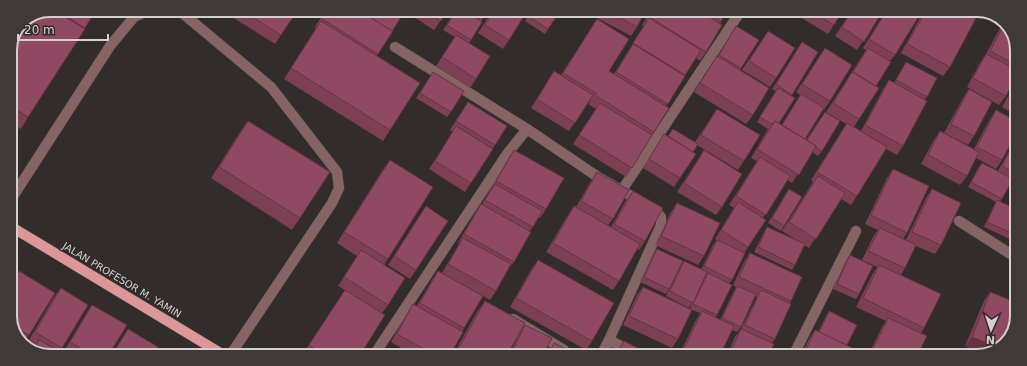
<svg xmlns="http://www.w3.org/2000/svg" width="1027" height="366" viewBox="0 0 1027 366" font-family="'DejaVu Sans',sans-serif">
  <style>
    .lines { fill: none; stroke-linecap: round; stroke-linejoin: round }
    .minor-casing { stroke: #4f4a48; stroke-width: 11 }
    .major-casing { stroke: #4f4a48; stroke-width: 11 }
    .minor { stroke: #866464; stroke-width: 10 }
    .major { stroke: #de9799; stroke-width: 10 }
    .wall { fill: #7c3f54 }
    .shaded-wall { fill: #653345 }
    .building { fill: #904962; stroke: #653345 }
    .labels { text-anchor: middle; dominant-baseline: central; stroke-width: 3; stroke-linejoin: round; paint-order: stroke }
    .street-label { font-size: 10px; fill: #d4d0ce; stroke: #322d2a }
    .rim { fill: none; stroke: #d4d0ce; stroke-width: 2 }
  </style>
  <rect width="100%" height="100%" fill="#322d2a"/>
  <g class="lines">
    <g class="minor-casing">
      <g id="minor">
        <polyline points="174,10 181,12 271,87 337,172 339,188 332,203 231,354"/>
        <polyline points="395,47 527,129 598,177 654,209 661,217 661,225 609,340 601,355"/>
        <polyline points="622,190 740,12"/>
        <polyline points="10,201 110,46 134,17 150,10"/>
        <polyline points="959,221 1015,257"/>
        <polyline points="513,319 564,350"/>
        <polyline points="609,340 638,355"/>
        <polyline points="374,355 507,154 527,129"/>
        <polyline points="793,356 856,231"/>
      </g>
    </g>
    <g class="major-casing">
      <polyline id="major" points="10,226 222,354"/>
    </g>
    <use href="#minor" class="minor"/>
    <use href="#major" class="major"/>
  </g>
  <g class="wall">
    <polygon points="50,10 96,10 28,117 21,129 10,122 10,48 28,19"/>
    <polygon points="221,10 297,11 275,44"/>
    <polygon points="325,11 375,11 371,18 373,19 378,11 405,11 377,56 390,130 383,141 284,79 316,28 315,27"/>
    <polygon points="406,11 447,11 434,30 406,12"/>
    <polygon points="455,11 488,11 481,21 482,22 469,43 476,79 470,88 436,66 455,37 443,30"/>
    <polygon points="492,11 527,11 503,49 478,33"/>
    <polygon points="531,11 560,11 545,34 525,21"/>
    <polygon points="601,11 645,11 637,27 631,36 597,18"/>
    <polygon points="651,11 727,11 720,24 706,52 700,61 696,58 684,76 685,76 666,106 654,132 626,177 573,144 596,109 588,104 590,102 588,102 569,131 531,108 554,71 561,75 597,19 609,71 614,74 644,26 642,25"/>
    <polygon points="790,12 800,12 797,16"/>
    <polygon points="803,12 842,12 828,34 800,17"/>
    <polygon points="851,12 882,12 857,50 835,36"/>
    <polygon points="885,12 913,12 895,55 890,61 876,86 859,119 854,127 861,131 883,89 889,80 894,83 903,67 906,62 927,97 925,99 903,146 897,155 886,149 851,205 841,199 809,248 804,245 795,265 792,270 754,252 764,232 767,227 798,241 782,231 813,182 811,180 846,124 826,112 866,50 863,48"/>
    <polygon points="923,12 977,12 974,16 950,67 943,76 901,53"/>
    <polygon points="1004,22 1009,26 1017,47 1017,77 1016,77 1006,96 999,105 967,87 980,63 986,54 1000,28"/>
    <polygon points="736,26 759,40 740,70 753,115 746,124 694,92 711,65 717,56 718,56"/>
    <polygon points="768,31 776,78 770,87 742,70"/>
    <polygon points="802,42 818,52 791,96 779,123 782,125 800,95 796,92 825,48 830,101 824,110 823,109 805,139 806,140 825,112 822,151 818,156 812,152 792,183 787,180 763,218 748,247 745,252 732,280 729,284 717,315 715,318 720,320 734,291 736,287 733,285 744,262 750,253 791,301 790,303 775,339 772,343 768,356 727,355 735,337 741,329 757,297 755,296 741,327 737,332 732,330 720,355 679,355 696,320 700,313 692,310 678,339 672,348 623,325 637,295 643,287 690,309 692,303 689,308 666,296 675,278 669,289 666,294 640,282 653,254 657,249 680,266 684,261 701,270 713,245 717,240 715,239 734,208 729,205 757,161 751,158 768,129 757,122 776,91 772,89"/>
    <polygon points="430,77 451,112 447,117 416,98"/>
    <polygon points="1017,80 1016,115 1002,107"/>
    <polygon points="969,89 974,136 968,145 944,133 963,98"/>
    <polygon points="468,102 507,126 465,192 429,169 453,132 450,130"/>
    <polygon points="717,109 744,161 738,170 697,145 693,152 680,178 674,187 643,168 664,134 667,136 695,142"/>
    <polygon points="996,110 1002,160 996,169 976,158 967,176 960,185 921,164 934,140 940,131 974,149 990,119"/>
    <polygon points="248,121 300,218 292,230 211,178 240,132"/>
    <polygon points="1016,138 1016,173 1012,179 998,171"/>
    <polygon points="514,150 546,209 540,218 539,217 530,231 514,262 507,270 496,291 490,300 442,273 459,244 458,243 475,213 481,204 482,204 508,159"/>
    <polygon points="704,150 722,207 716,215 677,192"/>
    <polygon points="390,160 388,259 384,265 388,305 382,313 360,355 303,355 303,354 345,290 338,286 357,256 337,243 382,171"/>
    <polygon points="982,163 1002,199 1000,202 1013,208 1016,200 1016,242 984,227 994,205 996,202 968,187 978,168"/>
    <polygon points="893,169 907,233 903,239 906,240 926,198 932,189 941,245 935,254 916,246 905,268 901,275 924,328 921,333 917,356 868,356 882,327 886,321 856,307 873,273 877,267 862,260 873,237 878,230 865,224 887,178"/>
    <polygon points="597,172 613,219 608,225 611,227 626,200 633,191 645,241 639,250 637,249 619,281 613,290 546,252 568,215 574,206 576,207 591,181"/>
    <polygon points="789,189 784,226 781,231 768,223"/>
    <polygon points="677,203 704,256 698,265 655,245 671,212"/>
    <polygon points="426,206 416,270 410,279 388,265"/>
    <polygon points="850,255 859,294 856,299 833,289 846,260"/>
    <polygon points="538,260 592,341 586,350 510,307 532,268"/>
    <polygon points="19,271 29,335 27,338 29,340 54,297 61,288 62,348 60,352 38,354 32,350 35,345 31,342 18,340 10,319 10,285"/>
    <polygon points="438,271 464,328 462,332 450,355 413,355 391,342 407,313 413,304 417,306 432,280"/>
    <polygon points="990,292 977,356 971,356 975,350 965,346 984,301"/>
    <polygon points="485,301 507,355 453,355 477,312"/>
    <polygon points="92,305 109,354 70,354 64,351 86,314"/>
    <polygon points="829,311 847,345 866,356 801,356 809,339 815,330 818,332 826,316"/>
    <polygon points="525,325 543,355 509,355 519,334"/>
    <polygon points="128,329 154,354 112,354"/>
    <polygon points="624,341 651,355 615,355"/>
    <polygon points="554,343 578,355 546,355"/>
  </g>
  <polygon class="shaded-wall" points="972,337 999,348 984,354 965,346"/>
  <g class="building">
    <polygon points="50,10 54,10 85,29 28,117 10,106 10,49 29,19"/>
    <polygon points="57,10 96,10 85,28"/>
    <polygon points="241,10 297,11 281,35"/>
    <polygon points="326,11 360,11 393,31 378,54 321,18"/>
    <polygon points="360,11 375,11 371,18"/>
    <polygon points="379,11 405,11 392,31 373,19"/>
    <polygon points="424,11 447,11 441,21"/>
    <polygon points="456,11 465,11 482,22 471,40 447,25"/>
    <polygon points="493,11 527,11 509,40 485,25"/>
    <polygon points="532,11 560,11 548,29 528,16"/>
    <polygon points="607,11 645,11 637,27"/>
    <polygon points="651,11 700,11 722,25 706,52 648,16"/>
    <polygon points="706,11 727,11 721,21"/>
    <polygon points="812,12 842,12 834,25"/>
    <polygon points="851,12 882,12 864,42 842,27"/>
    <polygon points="886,12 913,12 919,16 895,55 869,39"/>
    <polygon points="925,12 966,12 976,18 950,67 907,44"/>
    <polygon points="649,18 701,50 685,75 633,43"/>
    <polygon points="597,19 629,39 609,71 669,108 654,132 595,95 596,93 563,73"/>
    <polygon points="321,21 420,83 390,130 291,68"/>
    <polygon points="1005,23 1009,26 1017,47 1017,65 990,51"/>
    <polygon points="736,26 759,40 741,68 719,55"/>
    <polygon points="768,31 795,48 776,78 749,61"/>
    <polygon points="456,35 490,56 476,79 442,57"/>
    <polygon points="802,42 818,52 792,95 776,84"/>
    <polygon points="633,44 685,76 668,104 616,72"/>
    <polygon points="825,48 852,65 830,101 802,84"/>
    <polygon points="868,48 891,62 876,86 853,72"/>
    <polygon points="986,54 1017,70 1017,75 1006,96 973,78"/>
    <polygon points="717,56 769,88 753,115 700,83"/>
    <polygon points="906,62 937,78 927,97 896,80"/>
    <polygon points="554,71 593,95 575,123 537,99"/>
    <polygon points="433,72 464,91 451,112 420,93"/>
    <polygon points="852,72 879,88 859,119 833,103"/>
    <polygon points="889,80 927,101 903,146 865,125"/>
    <polygon points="1017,83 1017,103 1008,98"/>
    <polygon points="778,88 795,98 779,123 775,121 772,124 760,117"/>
    <polygon points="969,89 992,102 974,136 951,124"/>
    <polygon points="801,94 824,108 805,139 782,125"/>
    <polygon points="468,102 507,126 495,145 456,121"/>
    <polygon points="600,103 652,135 632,168 579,135"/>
    <polygon points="717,109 760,135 744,161 701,135"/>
    <polygon points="996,110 1016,121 1016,134 1002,160 977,147"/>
    <polygon points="825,112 840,121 822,151 816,147 816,146 807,140"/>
    <polygon points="248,121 330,172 300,218 219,167"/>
    <polygon points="775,121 816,146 799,175 757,149"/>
    <polygon points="847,123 887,147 857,196 817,172"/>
    <polygon points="456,126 493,149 471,183 435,161"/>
    <polygon points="673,129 698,144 693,152 668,136"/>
    <polygon points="940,131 979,152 967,176 928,155"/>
    <polygon points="664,134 696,154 680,178 649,159"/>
    <polygon points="1016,139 1016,174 1002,166"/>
    <polygon points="514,150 564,178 546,209 496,181"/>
    <polygon points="704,150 742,174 722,207 684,183"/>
    <polygon points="760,157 790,176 766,215 736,196"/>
    <polygon points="390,160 433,187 388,259 344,232"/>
    <polygon points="982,163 1013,179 1002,199 971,182"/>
    <polygon points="893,169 929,186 907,233 871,215"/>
    <polygon points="597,172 629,190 613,219 581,201"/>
    <polygon points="818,176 845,193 816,239 789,222"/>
    <polygon points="495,184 542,211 533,227 485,200"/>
    <polygon points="789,189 802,197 784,226 772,218"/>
    <polygon points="932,189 961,203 941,245 912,232"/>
    <polygon points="633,191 663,208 645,241 614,224"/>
    <polygon points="997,200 1016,209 1016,235 987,222"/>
    <polygon points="738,202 766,220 748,247 721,230"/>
    <polygon points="677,203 720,223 704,256 661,236"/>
    <polygon points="481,204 531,232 514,262 464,234"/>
    <polygon points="426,206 448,221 416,270 394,256"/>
    <polygon points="574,206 640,244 619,281 553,243"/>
    <polygon points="767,227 805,244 795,265 758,247"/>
    <polygon points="880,228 916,245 905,268 868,251"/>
    <polygon points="463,238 511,264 496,291 448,264"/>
    <polygon points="717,240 745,253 732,280 704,266"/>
    <polygon points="657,249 683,261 669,289 644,277"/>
    <polygon points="361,250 405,278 388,305 344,277"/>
    <polygon points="750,253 802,277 791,301 739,277"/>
    <polygon points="850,255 873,266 859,294 837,284"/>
    <polygon points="538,260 614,303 592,341 516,298"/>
    <polygon points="684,261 707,272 693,303 670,291"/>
    <polygon points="879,265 941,294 924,328 863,298"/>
    <polygon points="10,271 16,275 10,285"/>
    <polygon points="19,271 55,293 29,335 13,326 10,319 10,287"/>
    <polygon points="438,271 483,296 464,328 420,303"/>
    <polygon points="708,273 732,285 717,315 693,304"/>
    <polygon points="737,286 756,294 741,327 722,318"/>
    <polygon points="643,287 692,310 678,339 629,316"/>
    <polygon points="61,288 88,305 62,348 35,332"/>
    <polygon points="345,290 385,315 360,355 324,355 309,345"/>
    <polygon points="761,290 791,304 775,339 745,325"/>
    <polygon points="990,292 1015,302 1015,326 1013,331 1001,348 999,348 972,337"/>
    <polygon points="485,301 525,323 507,355 455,355"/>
    <polygon points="413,304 463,332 450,355 435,355 397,334"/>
    <polygon points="92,305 127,325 109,354 91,354 70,342"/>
    <polygon points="702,311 734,326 720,355 681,355"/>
    <polygon points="829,311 857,325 847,345 819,333"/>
    <polygon points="888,318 927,336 917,356 886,356 873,349"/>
    <polygon points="525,325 552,338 543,355 511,355"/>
    <polygon points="128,329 158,347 154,354 113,354"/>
    <polygon points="741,329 774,344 768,356 729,355"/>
    <polygon points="815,330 867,355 866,356 803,356"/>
    <polygon points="15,332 32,341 28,347 18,340"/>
    <polygon points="39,340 64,354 38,354 33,351"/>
    <polygon points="624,341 651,355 616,355"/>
    <polygon points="554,343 578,355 548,355"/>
    <polygon points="74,348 83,354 71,354"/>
    <polygon points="976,349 985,353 977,356 973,356"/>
  </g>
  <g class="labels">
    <g class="street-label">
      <text transform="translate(122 280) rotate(31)">JALAN PROFESOR M. YAMIN</text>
    </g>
  </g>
  <path d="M0 0H1027V366H0ZM50 17H977A33 33 0 0 1 1010 50V316A33 33 0 0 1 977 349H50A33 33 0 0 1 17 316V50A33 33 0 0 1 50 17Z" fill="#3f3a37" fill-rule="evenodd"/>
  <path class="rim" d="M50 17H977A33 33 0 0 1 1010 50V316A33 33 0 0 1 977 349H50A33 33 0 0 1 17 316V50A33 33 0 0 1 50 17Z"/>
  <g transform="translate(991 330) rotate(183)" stroke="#322d2a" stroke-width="3" paint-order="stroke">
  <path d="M0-3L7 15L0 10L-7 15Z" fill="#d4d0ce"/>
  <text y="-6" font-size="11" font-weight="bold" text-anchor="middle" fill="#d4d0ce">N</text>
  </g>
  <path d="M18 34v6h90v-6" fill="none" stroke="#d4d0ce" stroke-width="2"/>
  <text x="24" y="34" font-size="12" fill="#d4d0ce" stroke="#322d2a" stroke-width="3" paint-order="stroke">20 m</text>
</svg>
